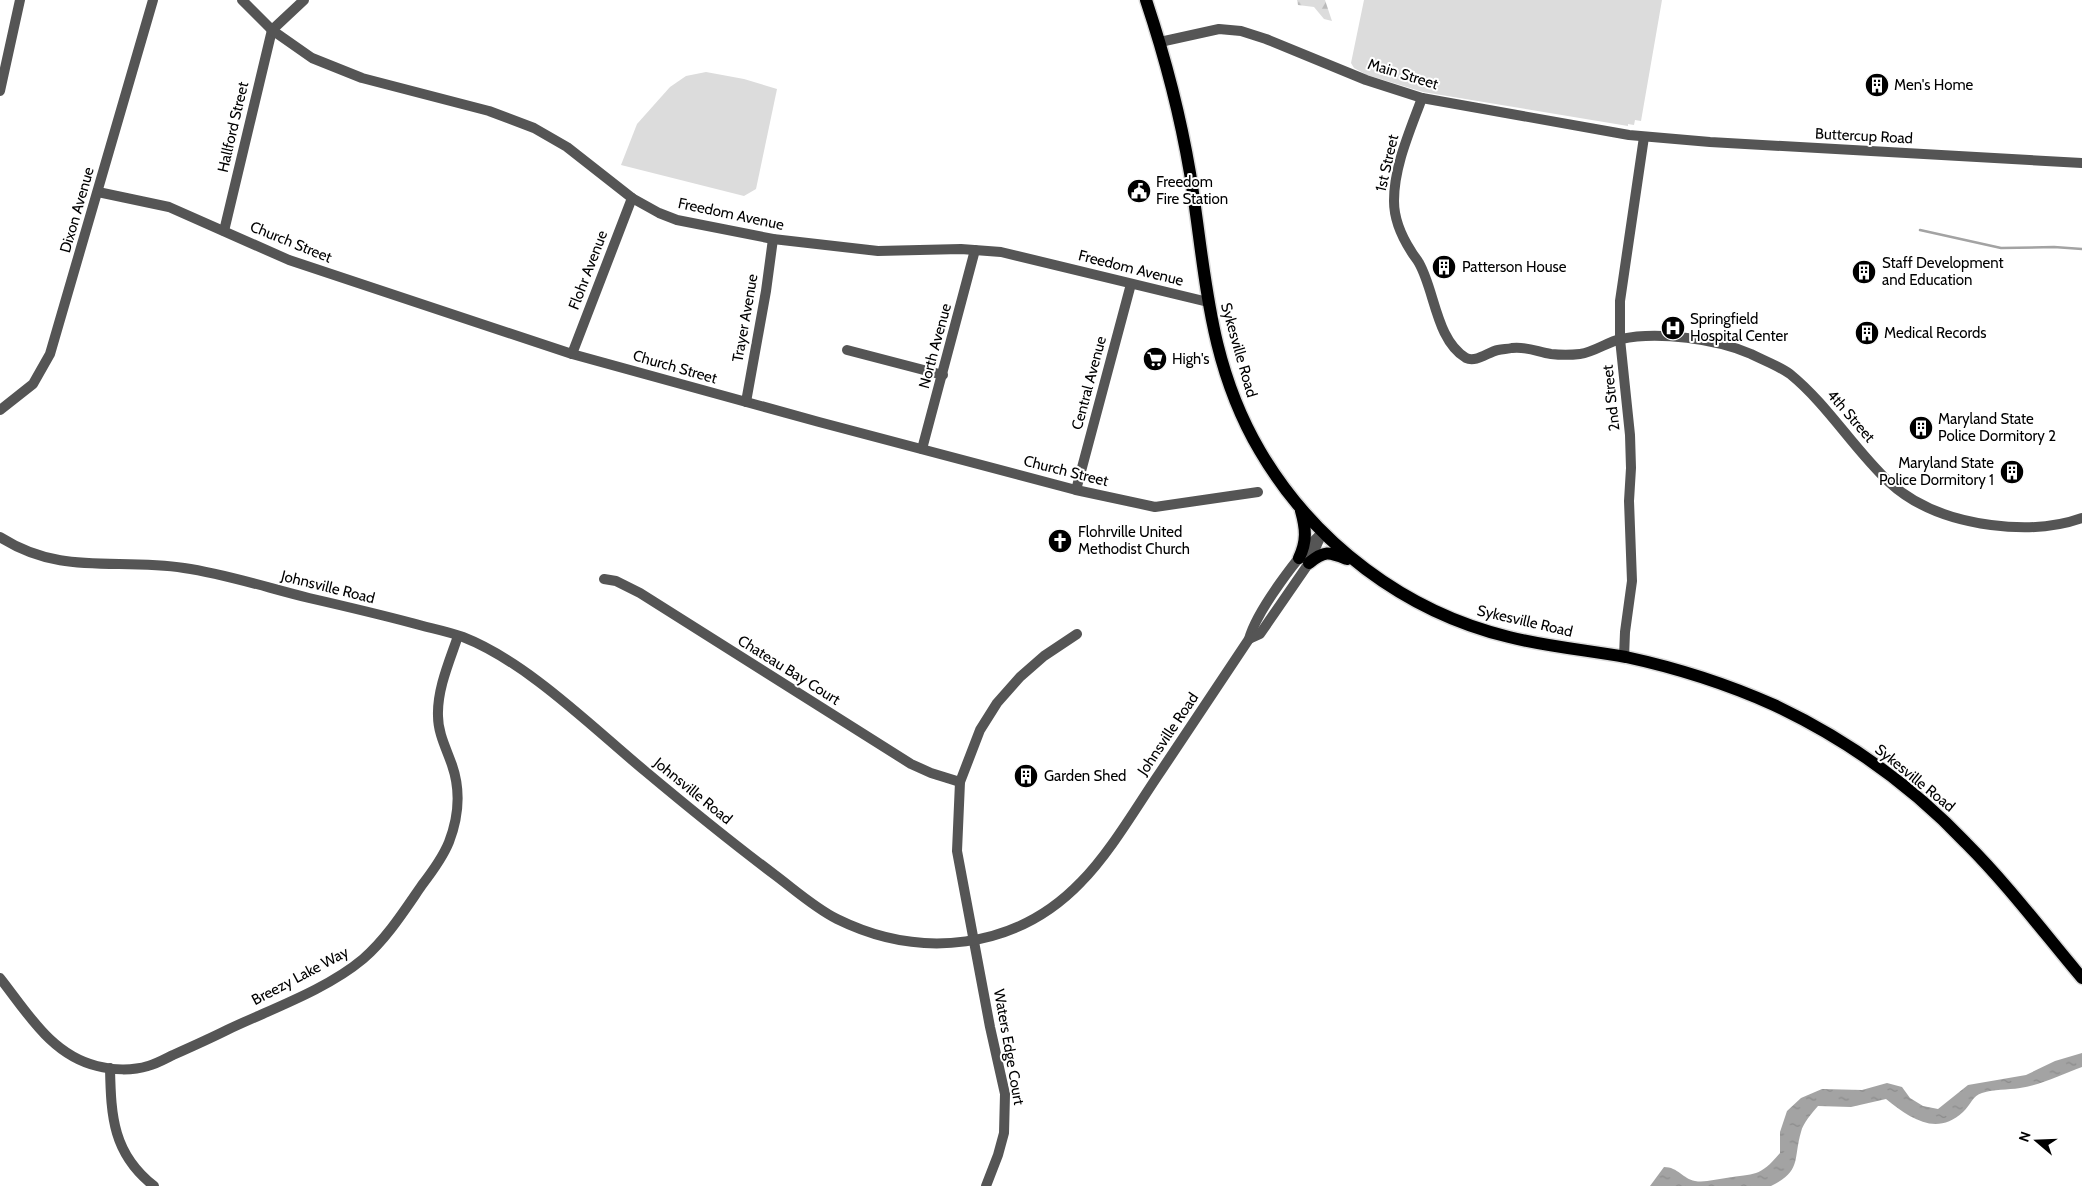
<svg xmlns="http://www.w3.org/2000/svg" width="2082" height="1186" viewBox="0 0 2082 1186" font-family="Cabin,sans-serif">
  <style>
    .green { fill: #dcdcdc }
    .forest { fill: url(#forest-firs) }
    .water { fill: url(#water-ripples) }
    .lines { fill: none; stroke-linecap: round; stroke-linejoin: round }
    .stream { stroke: #a3a3a3; stroke-width: 2.5 }
    .primary-casing { stroke: #dbdbdb; stroke-width: 15 }
    .minor { stroke: #555; stroke-width: 10 }
    .tertiary { stroke: #555; stroke-width: 10 }
    .primary { stroke: #000; stroke-width: 12 }
    .labels { text-anchor: middle; dominant-baseline: central; stroke-width: 4; stroke-linejoin: round; paint-order: stroke }
    .street-label { font-size: 15px; fill: #000; stroke: #fff }
    .poi-label { font-size: 15px; fill: #000; stroke: #fff; text-anchor: start }
  </style>
  <defs>
    <pattern id="forest-firs" width="22" height="20" patternUnits="userSpaceOnUse" patternTransform="scale(1.25)"><rect width="22" height="20" fill="#dcdcdc"/><path d="M5 1l3.5 6h-7zM16 11l3.5 6h-7z" fill="#bbb"/></pattern>
    <pattern id="water-ripples" width="26" height="14" patternUnits="userSpaceOnUse" patternTransform="scale(1.25)"><rect width="26" height="14" fill="#a3a3a3"/><path d="M2 4q2-2 4 0t4 0M15 11q2-2 4 0t4 0" fill="none" stroke="#8b8b8b"/></pattern>
  </defs>
  <rect width="100%" height="100%" fill="#fff"/>
  <g class="green">
    <polygon points="1364,0 1662,0 1641,121 1635,120 1634,125 1628,124 1628,126 1423,92 1367,75 1354,68 1351,63"/>
    <polygon points="706,72 744,79 777,89 756,189 744,196 621,165 637,124 670,87 686,76"/>
  </g>
  <polygon class="forest" points="1297,0 1325,0 1332,21 1324,19 1314,7 1298,5"/>
  <path class="water" d="M2082,1053V1067C2062,1074 2041,1085 2020,1088C2007,1090 1994,1089 1982,1093C1973,1095 1970,1106 1963,1112C1936,1137 1910,1118 1886,1099L1851,1107L1818,1106C1812,1113 1803,1123 1801,1132C1793,1159 1802,1171 1771,1186H1650L1664,1167C1678,1167 1683,1179 1695,1181C1705,1183 1716,1179 1726,1178C1755,1173 1759,1178 1780,1153V1132L1787,1111L1801,1098L1822,1089L1862,1090L1887,1083L1902,1087L1910,1098L1923,1106L1938,1109L1968,1085L2026,1075L2055,1061Z"/>
  <g class="lines">
    <polyline class="stream" points="1920,230 2001,248 2054,247 2082,249"/>
    <g class="primary-casing">
      <g id="primary">
        <path d="M1146,0C1165,57 1180,114 1190,173C1206,272 1207,361 1260,451C1314,543 1405,612 1509,637C1548,647 1587,650 1626,657C1677,668 1727,684 1774,705C1846,739 1912,786 1966,843C2008,885 2044,933 2082,978"/>
        <path d="M1299,558C1307,541 1306,529 1301,511"/>
        <path d="M1309,563C1325,550 1329,552 1347,559"/>
      </g>
    </g>
    <g class="minor">
      <polyline points="0,91 20,0"/>
      <path d="M1422,98C1410,131 1394,166 1394,201C1394,218 1402,237 1411,251C1413,255 1417,259 1419,263C1435,291 1436,340 1466,358C1476,363 1488,352 1498,350C1503,349 1508,349 1512,348C1526,346 1538,352 1551,354C1560,355 1571,355 1580,354C1595,352 1607,342 1621,339C1658,331 1717,339 1751,354C1763,360 1779,366 1790,374C1828,405 1853,448 1889,482C1917,508 1953,520 1991,525C2022,529 2052,529 2082,518"/>
      <polyline points="98,192 169,207 289,260 572,354 819,422 1076,490 1155,507 1258,492"/>
      <polyline points="224,231 272,30 304,0"/>
      <polyline points="847,350 943,375"/>
      <polyline points="572,354 632,198"/>
      <polyline points="746,402 766,291 773,239"/>
      <polyline points="0,410 33,384 50,354 153,0"/>
      <polyline points="922,449 975,250"/>
      <polyline points="1076,490 1131,284"/>
      <polyline points="604,579 616,581 640,593 911,764 931,773 960,782"/>
      <path d="M0,978C27,1012 51,1055 97,1066C112,1070 132,1071 148,1066C156,1064 165,1059 173,1055C191,1047 209,1039 227,1030C271,1009 326,990 363,959C387,938 404,911 422,885C432,872 443,857 449,842C459,816 461,791 452,765C446,748 438,733 438,716C437,689 450,660 458,636"/>
      <path d="M110,1068C111,1117 113,1154 154,1186"/>
      <polyline points="986,1186 998,1155 1004,1133 1005,1094 990,1027 957,851 960,782 980,730 997,703 1020,677 1044,656 1077,634"/>
    </g>
    <g class="tertiary">
      <polyline points="242,0 272,30 312,58 362,78 489,111 534,128 567,147 632,198 659,213 677,220 773,239 878,251 961,249 1001,252 1208,302"/>
      <polyline points="1160,42 1219,29 1241,31 1266,39 1366,80 1422,98 1629,135 1710,142 2082,163"/>
      <path d="M0,537C63,577 117,557 184,568C226,574 268,588 309,598C344,606 378,614 412,623C429,628 447,631 463,637C527,662 592,727 645,771C688,807 731,842 775,875C795,890 815,908 837,919C920,960 1016,950 1081,882C1110,853 1137,806 1161,771C1190,727 1220,683 1249,639C1257,610 1300,553 1323,532"/>
      <polyline points="1249,639 1260,634 1309,563 1321,535"/>
      <polyline points="1624,657 1625,632 1632,581 1629,501 1631,468 1630,435 1620,339 1620,301 1644,137"/>
    </g>
    <use href="#primary" class="primary"/>
  </g>
  <defs>
    <g id="building-disc" transform="scale(1.25)"><circle r="9.5" fill="#000" stroke="#fff"/><path d="M-4-6H4V6H1V3H-1V6H-4ZM-2.5-4.3h1.7v1.8h-1.7ZM.8-4.3h1.7v1.8H.8ZM-2.5-1h1.7V.8h-1.7ZM.8-1h1.7V.8H.8Z" fill="#fff"/></g>
    <g id="civic-disc" transform="scale(1.25)"><circle r="9.5" fill="#000" stroke="#fff"/><path d="M-.6-6.5H3V-4.5H.6V-3L4-1V1h2V6H-6V1h2V-1L-.6-3ZM-1.2 2.5V6h2.4V2.5Z" fill="#fff"/></g>
    <g id="hospital-disc" transform="scale(1.25)"><circle r="9.5" fill="#000" stroke="#fff"/><path d="M-5-5h3v3.5h4V-5h3V5h-3V1.5h-4V5h-3Z" fill="#fff"/></g>
    <g id="supermarket-disc" transform="scale(1.25)"><circle r="9.5" fill="#000" stroke="#fff"/><path d="M-6-5.5h2.5l.6 2H6L4.5 2H-2.5L-4.4-4H-6ZM-1.5 3.2a1.3 1.3 0 1 0 .1 0ZM3 3.2a1.3 1.3 0 1 0 .1 0Z" fill="#fff"/></g>
    <g id="church-disc" transform="scale(1.25)"><circle r="9.5" fill="#000" stroke="#fff"/><path d="M-1.2-6h2.4v3.5h3.3v2.4h-3.3V6h-2.4V-.1h-3.3v-2.4h3.3Z" fill="#fff"/></g>
  </defs>
  <g fill-rule="evenodd">
    <use href="#building-disc" x="1877" y="85"/>
    <use href="#civic-disc" x="1139" y="191"/>
    <use href="#building-disc" x="1444" y="267"/>
    <use href="#building-disc" x="1864" y="272"/>
    <use href="#hospital-disc" x="1673" y="328"/>
    <use href="#building-disc" x="1867" y="333"/>
    <use href="#supermarket-disc" x="1155" y="359"/>
    <use href="#building-disc" x="1921" y="428"/>
    <use href="#building-disc" x="2012" y="472"/>
    <use href="#church-disc" x="1060" y="541"/>
    <use href="#building-disc" x="1026" y="776"/>
  </g>
  <g class="labels">
    <g class="street-label">
      <text transform="translate(1403 74) rotate(17)">Main Street</text>
      <text transform="translate(233 127) rotate(-77)">Hallford Street</text>
      <text transform="translate(1864 136) rotate(3)">Buttercup Road</text>
      <text transform="translate(1387 163) rotate(-77)">1st Street</text>
      <text transform="translate(77 210) rotate(-74)">Dixon Avenue</text>
      <text transform="translate(731 214) rotate(12)">Freedom Avenue</text>
      <text transform="translate(291 242) rotate(22)">Church Street</text>
      <text transform="translate(1131 268) rotate(14)">Freedom Avenue</text>
      <text transform="translate(588 270) rotate(-69)">Flohr Avenue</text>
      <text transform="translate(745 318) rotate(-80)">Trayer Avenue</text>
      <text transform="translate(935 346) rotate(-75)">North Avenue</text>
      <text transform="translate(1239 350) rotate(74)">Sykesville Road</text>
      <text transform="translate(675 367) rotate(16)">Church Street</text>
      <text transform="translate(1089 383) rotate(-75)">Central Avenue</text>
      <text transform="translate(1611 398) rotate(-96)">2nd Street</text>
      <text transform="translate(1851 416) rotate(49)">4th Street</text>
      <text transform="translate(1066 471) rotate(14)">Church Street</text>
      <text transform="translate(328 587) rotate(14)">Johnsville Road</text>
      <text transform="translate(1525 621) rotate(13)">Sykesville Road</text>
      <text transform="translate(789 670) rotate(32)">Chateau Bay Court</text>
      <text transform="translate(1168 734) rotate(-56)">Johnsville Road</text>
      <text transform="translate(1915 778) rotate(39)">Sykesville Road</text>
      <text transform="translate(693 791) rotate(39)">Johnsville Road</text>
      <text transform="translate(300 976) rotate(-28)">Breezy Lake Way</text>
      <text transform="translate(1009 1047) rotate(80)">Waters Edge Court</text>
    </g>
    <g class="poi-label">
      <text x="1894" y="85">Men's Home</text>
      <text x="1156" y="182">Freedom<tspan x="1156" dy="17">Fire Station</tspan></text>
      <text x="1882" y="263">Staff Development<tspan x="1882" dy="17">and Education</tspan></text>
      <text x="1462" y="267">Patterson House</text>
      <text x="1690" y="319">Springfield<tspan x="1690" dy="17">Hospital Center</tspan></text>
      <text x="1884" y="333">Medical Records</text>
      <text x="1172" y="359">High's</text>
      <text x="1938" y="419">Maryland State<tspan x="1938" dy="17">Police Dormitory 2</tspan></text>
      <text x="1994" y="463" text-anchor="end">Maryland State<tspan x="1994" dy="17">Police Dormitory 1</tspan></text>
      <text x="1078" y="532">Flohrville United<tspan x="1078" dy="17">Methodist Church</tspan></text>
      <text x="1044" y="776">Garden Shed</text>
    </g>
  </g>
  <g transform="translate(2037 1141) rotate(289)" stroke="#ffffff" stroke-width="4" paint-order="stroke">
  <path d="M0-4L9 19L0 12L-9 19Z" fill="#000000"/>
  <text y="-8" font-size="14" font-weight="bold" text-anchor="middle" fill="#000000">N</text>
  </g>
</svg>
